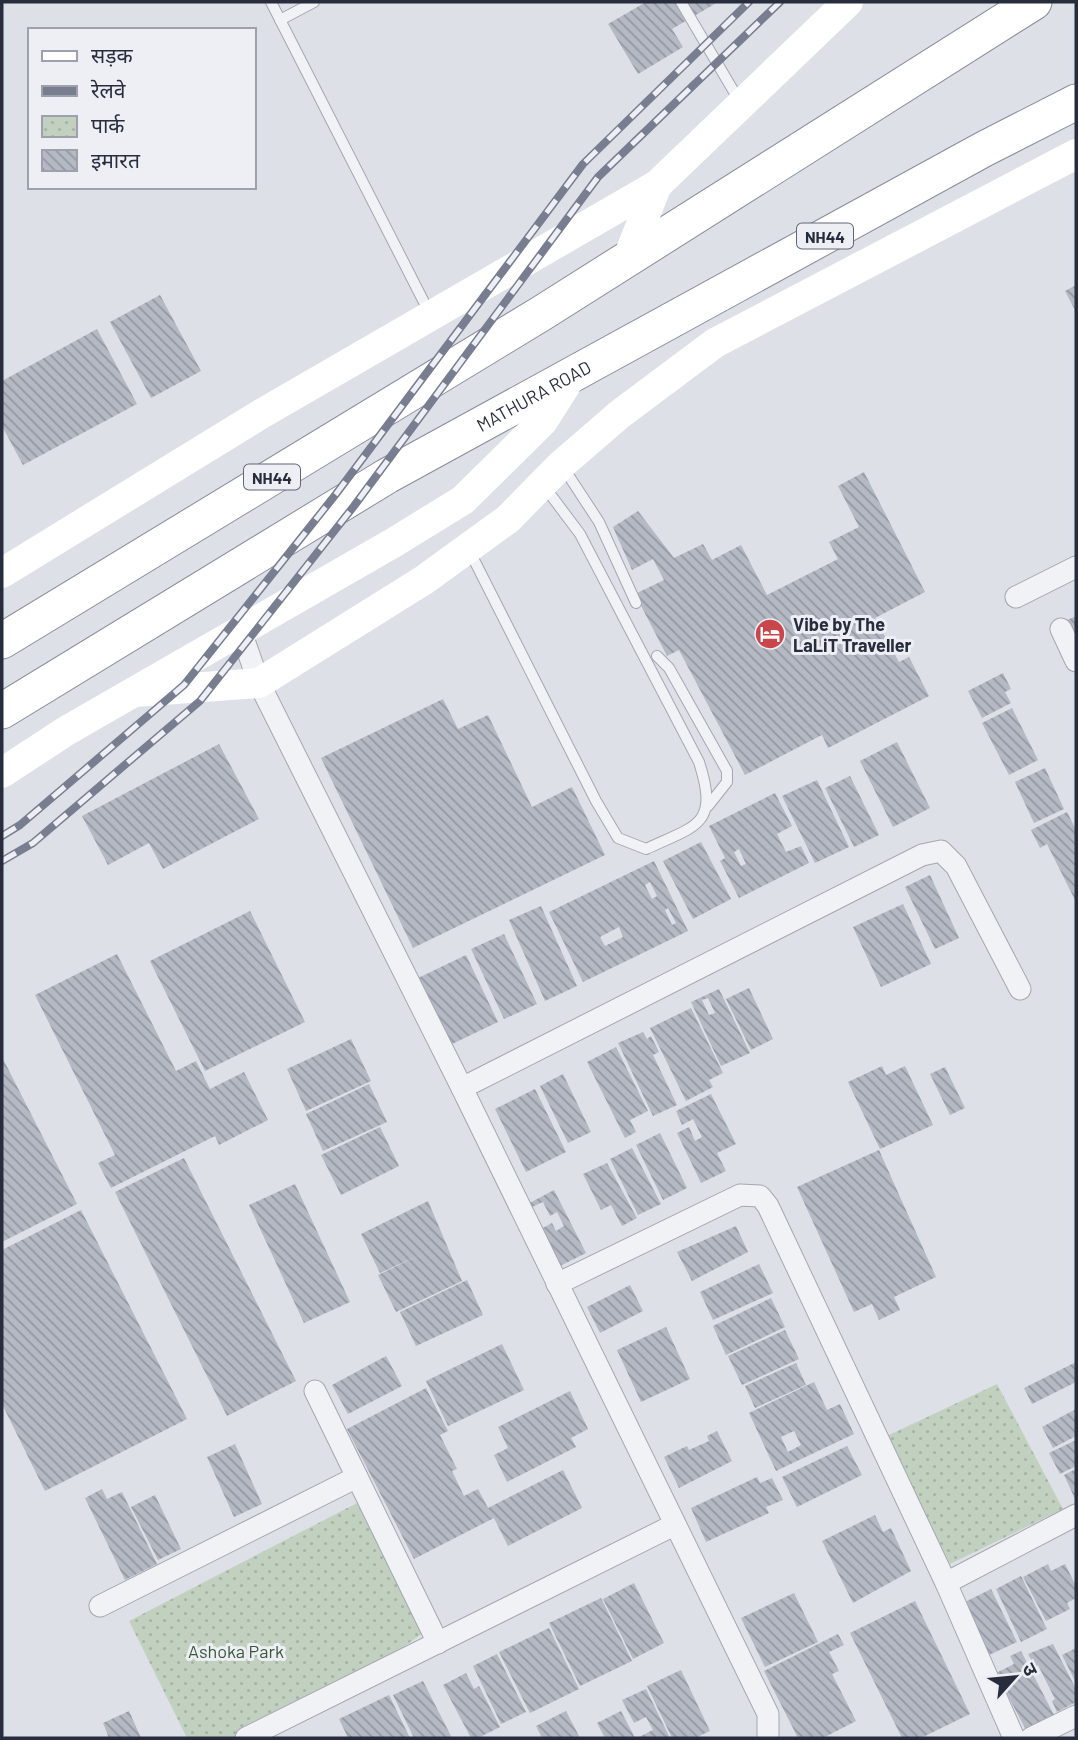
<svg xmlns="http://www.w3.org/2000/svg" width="1078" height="1740" viewBox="0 0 1078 1740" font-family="Barlow,'Noto Sans Devanagari',sans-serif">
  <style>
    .park { fill: url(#park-dots) }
    .building { fill: url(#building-back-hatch); fill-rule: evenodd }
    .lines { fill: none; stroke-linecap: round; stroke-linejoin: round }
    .service-casing { stroke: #a4a7b1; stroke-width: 12 }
    .minor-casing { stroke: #a4a7b1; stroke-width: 23 }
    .trunk-casing { stroke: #868c9d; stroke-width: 37 }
    .service { stroke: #f0f2f6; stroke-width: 10 }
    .minor { stroke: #f0f2f6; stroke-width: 21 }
    .secondary { stroke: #fff; stroke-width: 30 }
    .trunk { stroke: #fff; stroke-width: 35 }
    .rail-casing { stroke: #787e90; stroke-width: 8 }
    .rail { stroke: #edeff5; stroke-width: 5; stroke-dasharray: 16; stroke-linecap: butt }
    .labels { text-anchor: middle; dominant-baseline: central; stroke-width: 6; stroke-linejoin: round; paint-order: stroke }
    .shield { fill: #edeff5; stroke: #636774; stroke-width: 2 }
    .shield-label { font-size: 16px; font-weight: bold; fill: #282d3d }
    .street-label { font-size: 18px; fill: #282d3d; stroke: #edeff5 }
    .poi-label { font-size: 18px; font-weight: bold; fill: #282d3d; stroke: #edeff5; text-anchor: start }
    .park-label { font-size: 18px; fill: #385836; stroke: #edeff5 }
  </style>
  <defs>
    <pattern id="park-dots" width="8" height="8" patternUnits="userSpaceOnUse" patternTransform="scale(1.75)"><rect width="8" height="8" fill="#c2d1bf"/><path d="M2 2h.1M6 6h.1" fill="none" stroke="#a7b4a5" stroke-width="1.8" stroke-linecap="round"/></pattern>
    <pattern id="building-back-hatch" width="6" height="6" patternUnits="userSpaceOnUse" patternTransform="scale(1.75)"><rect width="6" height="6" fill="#b5b9c4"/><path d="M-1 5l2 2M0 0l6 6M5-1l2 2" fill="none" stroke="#9397a0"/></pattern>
  </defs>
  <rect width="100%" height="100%" fill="#dee0e7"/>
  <g class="park">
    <polygon points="997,1384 1063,1509 950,1564 887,1436"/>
    <polygon points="357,1503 423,1633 405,1646 233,1738 187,1738 129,1621"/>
  </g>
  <g class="building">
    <polygon points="646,2 718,2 672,29 683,47 638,74 608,24"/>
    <polygon points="1076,285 1076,312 1065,291"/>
    <polygon points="160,295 201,371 151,398 110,322"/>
    <polygon points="97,329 137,404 23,465 2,426 2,381"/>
    <polygon points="864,472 925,592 875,618 899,662 909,657 929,696 828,748 822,735 745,775 679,650 667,656 635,594 664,580 653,559 632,570 613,527 638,511 674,558 703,544 712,560 741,545 767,595 838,559 829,542 859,527 838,486"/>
    <polygon points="1076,616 1076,650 1063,622"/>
    <polygon points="1003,673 1011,689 1005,692 1011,703 982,718 968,691"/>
    <polygon points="443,699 458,729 488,715 532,807 572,787 605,855 413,948 321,758"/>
    <polygon points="1012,708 1038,760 1009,775 982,723"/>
    <polygon points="897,742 930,808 893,827 860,761"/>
    <polygon points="219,744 259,819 163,869 149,843 108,865 82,816"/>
    <polygon points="1045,768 1064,809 1034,823 1015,782"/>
    <polygon points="850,776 879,835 854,847 825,788"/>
    <polygon points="817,780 849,847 815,863 782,796"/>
    <path d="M775,793L792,826L777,834L786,852L801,846L809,863L739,898L720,861L725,858L709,826ZM739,849L746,864L741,866L734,852Z"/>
    <polygon points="1067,812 1076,830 1076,902 1047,844 1040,848 1031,830"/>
    <polygon points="701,842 731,899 693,919 663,861"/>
    <path d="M654,861L688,931L583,982L549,912ZM650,882L657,896L652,899L645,885ZM668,908L676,923L672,925L665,910ZM619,927L623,937L605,946L600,937Z"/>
    <polygon points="930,875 959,938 935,949 905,887"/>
    <polygon points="903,904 931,964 881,987 853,927"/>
    <polygon points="541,906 577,986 545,1001 509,920"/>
    <polygon points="250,911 305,1022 205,1071 150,961"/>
    <polygon points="504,934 537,1004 504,1019 471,949"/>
    <polygon points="117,954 176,1071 196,1061 210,1089 244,1072 268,1120 219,1145 215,1136 111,1188 98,1163 115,1155 35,995"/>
    <polygon points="466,955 498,1022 450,1045 418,978"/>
    <polygon points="749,988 773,1039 751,1050 726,999"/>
    <path d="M719,989L750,1053L721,1066L691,1002ZM708,998L715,1013L709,1015L702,1000Z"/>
    <polygon points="691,1008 723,1073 709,1080 713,1087 686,1101 650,1028"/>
    <polygon points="643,1032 647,1039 651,1036 659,1052 653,1055 677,1105 653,1116 618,1043"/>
    <polygon points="351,1039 371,1081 306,1111 287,1069"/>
    <polygon points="616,1047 648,1111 630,1120 636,1132 625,1138 587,1062"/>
    <polygon points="2,1057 77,1204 2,1242"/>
    <polygon points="882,1066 886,1075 905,1066 933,1125 880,1149 848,1082"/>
    <polygon points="945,1067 965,1108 950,1115 930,1074"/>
    <polygon points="563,1074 591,1132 568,1143 540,1086"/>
    <polygon points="369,1084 387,1122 323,1151 306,1114"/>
    <polygon points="535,1089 566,1152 526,1172 495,1109"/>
    <polygon points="711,1094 736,1144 717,1153 726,1171 701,1183 677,1133 689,1127 695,1141 702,1137 693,1119 682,1125 676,1111"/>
    <polygon points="380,1127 399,1166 341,1195 321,1155"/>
    <polygon points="660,1133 687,1188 663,1200 636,1145"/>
    <polygon points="632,1148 661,1204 638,1215 610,1159"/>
    <polygon points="879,1150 936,1277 894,1297 900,1310 879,1320 872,1304 854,1312 797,1187"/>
    <polygon points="184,1158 296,1381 227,1416 115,1192"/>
    <polygon points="607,1163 637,1218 622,1226 611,1205 601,1210 583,1174"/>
    <polygon points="295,1184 350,1302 304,1323 249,1205"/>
    <path d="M554,1190L586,1253L556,1268L524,1206ZM543,1202L550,1216L557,1212L564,1226L556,1231L552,1223L541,1229L530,1208Z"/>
    <polygon points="428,1201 462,1281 396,1312 378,1275 422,1254 380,1273 361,1234"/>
    <polygon points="81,1210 187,1419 45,1491 2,1404 2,1250"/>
    <polygon points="736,1226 748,1252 692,1281 677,1252"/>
    <polygon points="759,1264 773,1293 713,1320 700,1292"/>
    <polygon points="467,1280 483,1315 416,1346 400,1312"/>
    <polygon points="630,1285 643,1311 600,1333 587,1307"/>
    <polygon points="771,1298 785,1327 726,1355 713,1326"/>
    <polygon points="666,1327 690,1379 641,1402 617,1350"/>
    <polygon points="785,1330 799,1359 742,1385 728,1356"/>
    <polygon points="502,1344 524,1390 448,1426 426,1381"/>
    <polygon points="386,1356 402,1386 348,1414 332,1385"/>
    <polygon points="1076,1362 1076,1382 1032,1404 1024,1388"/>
    <polygon points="796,1363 806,1385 755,1408 745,1386"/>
    <path d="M814,1382L827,1410L840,1404L854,1434L776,1471L749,1413ZM794,1431L801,1445L788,1452L781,1437Z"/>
    <polygon points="426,1388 448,1431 440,1435 457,1469 452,1471 464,1496 478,1489 488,1508 563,1470 582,1508 508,1546 494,1518 414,1559 347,1429"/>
    <polygon points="570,1391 588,1429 571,1438 576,1447 507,1482 494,1455 508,1448 498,1427"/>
    <polygon points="1076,1409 1076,1436 1053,1448 1042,1427"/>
    <polygon points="717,1431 732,1461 679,1488 664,1457 687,1446 689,1450 709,1441 707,1436"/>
    <polygon points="1076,1440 1076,1466 1060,1474 1049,1453"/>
    <polygon points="235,1444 262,1504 234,1517 207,1457"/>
    <polygon points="847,1446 862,1475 797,1507 782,1477"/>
    <polygon points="1076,1469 1076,1501 1064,1475"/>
    <polygon points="757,1477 760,1483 772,1478 783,1500 766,1507 769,1513 706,1542 691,1508"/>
    <polygon points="102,1489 107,1499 122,1492 157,1564 125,1580 85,1498"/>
    <polygon points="155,1495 181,1549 158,1560 131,1507"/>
    <polygon points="875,1515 883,1532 891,1528 911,1571 853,1603 822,1541"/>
    <polygon points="1048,1564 1051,1571 1065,1564 1076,1586 1076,1598 1067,1603 1070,1609 1046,1621 1023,1577"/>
    <polygon points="1021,1576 1047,1629 1021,1642 996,1589"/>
    <polygon points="634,1583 664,1643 633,1659 603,1599"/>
    <polygon points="991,1589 1017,1642 987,1656 961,1604"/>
    <polygon points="794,1593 818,1642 765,1667 741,1618"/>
    <polygon points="601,1598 632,1661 580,1686 549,1623"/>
    <polygon points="915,1601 970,1714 921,1738 902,1738 850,1633"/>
    <polygon points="549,1628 579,1689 530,1713 499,1652"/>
    <polygon points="838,1634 844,1645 829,1652 839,1671 832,1674 856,1721 823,1738 798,1738 764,1671"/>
    <polygon points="1053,1644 1076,1689 1076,1702 1057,1712 1052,1701 1055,1699 1038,1665 1035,1667 1028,1654"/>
    <polygon points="1076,1648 1076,1683 1062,1655"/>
    <polygon points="1021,1651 1054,1715 1026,1730 996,1673 1014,1664 1010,1656"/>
    <polygon points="497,1654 526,1712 501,1724 473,1666"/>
    <polygon points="681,1670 710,1731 695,1738 672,1738 647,1686"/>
    <polygon points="466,1673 474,1689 479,1686 500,1727 478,1738 471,1738 443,1685"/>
    <polygon points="423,1681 452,1738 414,1738 393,1695"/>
    <polygon points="646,1689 670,1738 637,1738 653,1730 646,1717 634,1723 622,1700"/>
    <polygon points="389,1695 410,1738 348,1738 339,1719"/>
    <polygon points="129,1711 141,1738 109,1738 103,1723"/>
    <polygon points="566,1711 580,1738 542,1738 536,1726"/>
    <polygon points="621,1711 635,1738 605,1738 597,1723"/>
  </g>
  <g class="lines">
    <g class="service-casing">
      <g id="service">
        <polyline points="271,2 430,314"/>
        <polyline points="681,2 740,102"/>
        <polyline points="280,20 314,2"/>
        <polyline points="563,467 599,522 636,603"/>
        <path d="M469,550L596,801L618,838L646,849C698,825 719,825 699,762L580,534L544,486"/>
        <polyline points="657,656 669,668 727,771 727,782 708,806"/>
      </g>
    </g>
    <g class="minor-casing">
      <g id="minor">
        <polyline points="1016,597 1076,567"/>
        <polyline points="240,629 259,683 462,1088 768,1714 768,1738"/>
        <polyline points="1061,629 1076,661"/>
        <polyline points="462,1088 922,855 941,851 956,866 1020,989"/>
        <polyline points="557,1284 740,1195 760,1196 768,1206 946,1583 1014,1738"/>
        <polyline points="315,1391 438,1643"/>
        <polyline points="946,1583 1076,1515"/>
        <polyline points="100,1606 357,1477"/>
        <polyline points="246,1738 674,1525"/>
        <polyline points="1031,1738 1076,1716"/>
      </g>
    </g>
    <g class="trunk-casing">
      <g id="trunk">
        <polyline points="2,641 542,313 1034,2"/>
        <path id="s1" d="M2,711L387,476L984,149L1076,102"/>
      </g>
    </g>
    <use href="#service" class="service"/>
    <use href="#minor" class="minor"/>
    <g class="secondary">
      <polyline points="627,260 657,185 848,2"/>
      <polyline points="2,573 261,414 657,185"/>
      <polyline points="134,692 259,683 424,580 468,548 508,519 561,465 620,414 715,343 1076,154"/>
      <polyline points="2,773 66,731 393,543 463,500 543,421 574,372"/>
    </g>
    <use href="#trunk" class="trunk"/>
    <g class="rail-casing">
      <g id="rail">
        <polyline points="2,836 20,825 184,685 336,494 583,164 749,2"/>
        <polyline points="2,861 33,843 200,701 354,506 598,177 780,2"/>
      </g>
    </g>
    <use href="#rail" class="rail"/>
  </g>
  <defs>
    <g id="hotel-disc" transform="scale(1.575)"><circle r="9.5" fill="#c9464b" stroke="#edeff5"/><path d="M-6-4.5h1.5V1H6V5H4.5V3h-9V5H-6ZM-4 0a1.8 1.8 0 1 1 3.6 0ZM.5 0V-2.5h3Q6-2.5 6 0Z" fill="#fff"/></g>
  </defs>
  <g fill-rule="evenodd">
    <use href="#hotel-disc" x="770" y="634"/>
  </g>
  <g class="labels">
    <g class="shield">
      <rect x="797" y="223.5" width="56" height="25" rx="5"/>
      <rect x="244" y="464.5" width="56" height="25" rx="5"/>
    </g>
    <g class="shield-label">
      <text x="825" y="236">NH44</text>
      <text x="272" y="477">NH44</text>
    </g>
    <g class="street-label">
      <text stroke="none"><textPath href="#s1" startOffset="618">MATHURA ROAD</textPath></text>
    </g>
    <g class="poi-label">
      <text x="793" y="624">Vibe by The<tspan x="793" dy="21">LaLiT Traveller</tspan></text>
    </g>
    <g class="park-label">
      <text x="236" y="1651">Ashoka Park</text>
    </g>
  </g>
  <rect width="1078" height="1740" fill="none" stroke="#282d3d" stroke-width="7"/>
  <rect x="28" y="28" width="228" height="161" fill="#edeff5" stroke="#9ea1ab" stroke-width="2"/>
  <rect x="42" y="51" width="35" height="10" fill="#ffffff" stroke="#9ea1ab" stroke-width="2"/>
  <text x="91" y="63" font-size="21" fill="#282d3d">सड़क</text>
  <rect x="42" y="86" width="35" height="10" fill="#787e90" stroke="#9ea1ab" stroke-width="2"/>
  <text x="91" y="98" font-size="21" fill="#282d3d">रेलवे</text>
  <rect x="42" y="116" width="35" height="21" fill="url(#park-dots)" stroke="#9ea1ab" stroke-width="2"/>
  <text x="91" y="133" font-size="21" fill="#282d3d">पार्क</text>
  <rect x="42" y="150" width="35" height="21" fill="url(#building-back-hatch)" stroke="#9ea1ab" stroke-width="2"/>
  <text x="91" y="168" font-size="21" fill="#282d3d">इमारत</text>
  <g transform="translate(1015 1677) rotate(63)" stroke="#edeff5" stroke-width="5" paint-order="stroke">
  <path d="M0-5L12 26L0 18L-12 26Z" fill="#282d3d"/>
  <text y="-10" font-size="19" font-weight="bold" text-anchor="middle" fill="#282d3d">उ</text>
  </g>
</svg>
